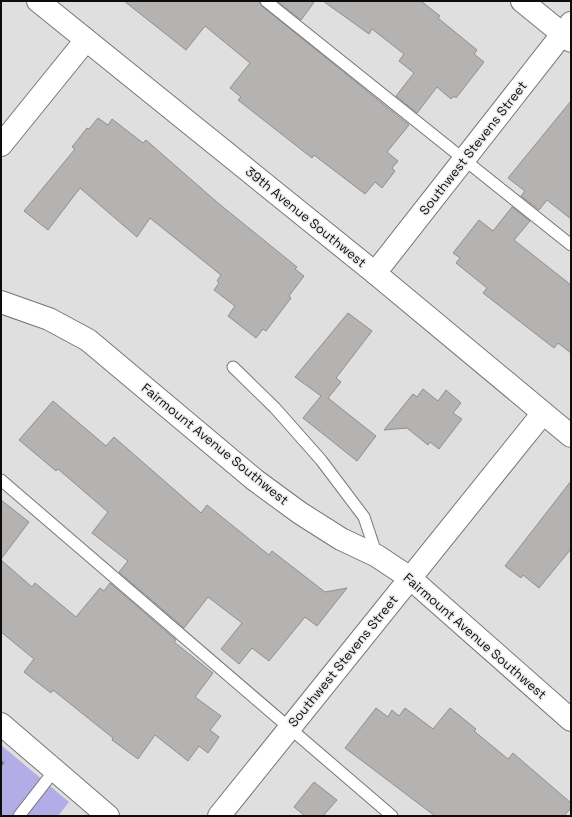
<svg xmlns="http://www.w3.org/2000/svg" width="572" height="817" viewBox="0 0 572 817" font-family="'Space Grotesk',sans-serif">
  <style>
    .green { fill: #b3ade7 }
    .building { fill: #b5b3b2; stroke: #908f8e }
    .lines { fill: none; stroke-linecap: round; stroke-linejoin: round }
    .service-casing { stroke: #777678; stroke-width: 13 }
    .minor-casing { stroke: #777678; stroke-width: 24 }
    .path { stroke: #79797a; stroke-width: 2.5; stroke-dasharray: 4 2; stroke-linecap: butt }
    .service { stroke: #fff; stroke-width: 11 }
    .minor { stroke: #fff; stroke-width: 22 }
    .labels { text-anchor: middle; dominant-baseline: central; stroke-width: 3; stroke-linejoin: round; paint-order: stroke }
    .street-label { font-size: 13px; fill: #0d0d0d; stroke: #ececed }
  </style>
  <rect width="100%" height="100%" fill="#dfdfe0"/>
  <polygon class="green" points="1,745 69,802 58,816 1,816"/>
  <g class="building">
    <polygon points="124,1 259,1 262,6 409,125 387,152 398,161 392,168 395,171 382,188 375,182 365,194 314,155 312,158 238,100 241,97 230,88 250,63 205,26 186,50"/>
    <polygon points="277,1 315,1 301,20"/>
    <polygon points="323,1 421,1 440,16 438,18 477,50 474,54 484,62 456,98 454,96 451,99 437,87 417,113 396,96 414,73 399,61 404,54 372,29 369,34"/>
    <polygon points="571,101 571,219 547,200 539,210 521,196 525,191 508,178"/>
    <polygon points="98,118 108,125 112,119 143,143 146,140 218,203 297,267 295,269 304,276 289,296 291,298 266,331 263,329 256,338 228,316 235,306 214,290 219,283 217,281 221,275 150,218 137,237 80,188 48,230 24,211 75,149 72,147 87,128 89,129"/>
    <polygon points="512,207 530,221 514,240 571,285 571,353 558,343 554,348 523,324 483,293 487,288 456,263 460,258 453,253 479,220 493,231"/>
    <polygon points="348,313 372,331 336,378 341,382 328,398 376,436 357,461 303,418 321,396 295,377"/>
    <polygon points="423,389 438,401 446,390 461,403 453,413 462,419 439,449 430,442 428,445 407,428 384,430 413,394 417,397"/>
    <polygon points="53,401 106,446 114,437 201,513 207,505 269,555 272,551 325,592 347,588 317,626 305,617 269,661 252,648 239,664 221,649 242,623 208,597 184,628 119,572 128,561 92,533 108,512 58,469 56,471 19,440"/>
    <polygon points="571,481 571,549 539,588 523,575 521,578 505,566"/>
    <polygon points="1,500 29,522 1,559"/>
    <polygon points="1,560 32,587 35,583 76,617 100,588 104,591 110,583 176,640 174,642 213,673 195,697 221,716 210,730 219,737 208,753 199,746 188,761 155,735 138,759 112,740 113,738 53,690 51,693 24,672 34,659 1,632"/>
    <polygon points="376,708 388,717 392,710 399,716 405,708 433,729 450,708 476,729 474,731 508,759 513,753 571,803 571,808 564,816 435,816 345,748"/>
    <polygon points="314,782 337,800 323,816 305,816 294,807"/>
  </g>
  <g class="lines">
    <g class="service-casing">
      <g id="service">
        <polyline points="266,1 571,245"/>
        <polyline points="233,367 275,408 321,460 364,517 377,556"/>
        <polyline points="1,480 392,816"/>
        <polyline points="19,816 54,771"/>
      </g>
    </g>
    <g class="minor-casing">
      <g id="minor">
        <polyline points="38,1 375,273 571,436"/>
        <polyline points="522,1 571,41"/>
        <polyline points="1,145 86,40"/>
        <polyline points="375,273 571,23"/>
        <polyline points="1,302 49,319 88,340 255,480 300,513 341,539 377,556 410,578 571,720"/>
        <polyline points="1,724 108,816"/>
        <polyline points="219,816 543,413"/>
      </g>
    </g>
    <polyline class="path" points="1,765 5,760"/>
    <use href="#service" class="service"/>
    <use href="#minor" class="minor"/>
  </g>
  <g class="labels">
    <g class="street-label">
      <text transform="translate(473 148) rotate(-52)">Southwest Stevens Street</text>
      <text transform="translate(306 217) rotate(39)">39th Avenue Southwest</text>
      <text transform="translate(215 444) rotate(39)">Fairmount Avenue Southwest</text>
      <text transform="translate(475 636) rotate(41)">Fairmount Avenue Southwest</text>
      <text transform="translate(343 661) rotate(-51)">Southwest Stevens Street</text>
    </g>
  </g>
  <rect width="572" height="817" fill="none" stroke="#0d0d0d" stroke-width="4"/>
</svg>
